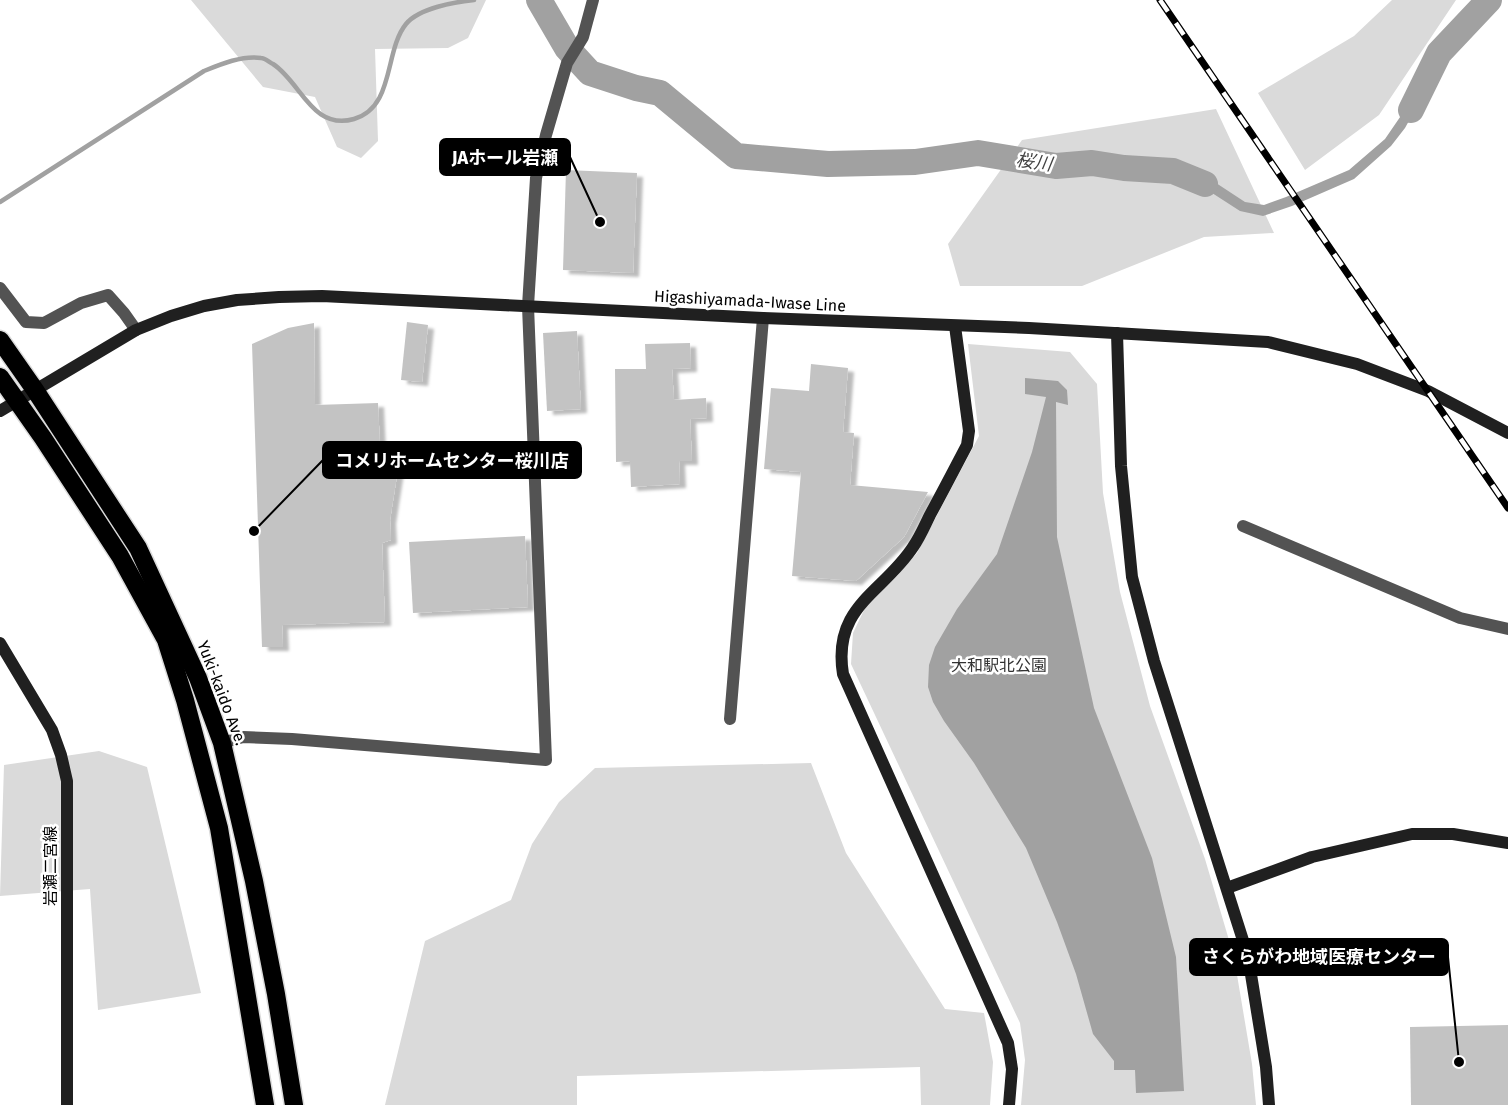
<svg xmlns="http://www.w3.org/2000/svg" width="1508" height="1105" viewBox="0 0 1508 1105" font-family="'Fira Sans','Noto Sans JP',sans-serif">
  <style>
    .green { fill: #dadada }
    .water { fill: #a1a1a1 }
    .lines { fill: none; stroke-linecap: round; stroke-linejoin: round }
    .stream { stroke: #a1a1a1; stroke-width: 4.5 }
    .river { stroke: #a1a1a1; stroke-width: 26 }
    .building { fill: #c3c3c3; filter: url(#shadow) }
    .highway-casing { stroke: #dbdbdb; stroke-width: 21 }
    .street { stroke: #535353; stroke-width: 12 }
    .secondary { stroke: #202020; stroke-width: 12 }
    .highway { stroke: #000; stroke-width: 18 }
    .rail-casing { stroke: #000; stroke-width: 7 }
    .rail { stroke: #fff; stroke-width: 4.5; stroke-dasharray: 14; stroke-linecap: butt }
    .labels { text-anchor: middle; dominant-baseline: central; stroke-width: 5; stroke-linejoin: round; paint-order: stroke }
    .street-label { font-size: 16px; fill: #000; stroke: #fff }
    .park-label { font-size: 16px; fill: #313131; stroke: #fff }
    .water-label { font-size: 18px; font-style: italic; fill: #424242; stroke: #fff }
    .leader { fill: none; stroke: #000; stroke-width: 2 }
    .callout-dot { fill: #000; stroke: #fff; stroke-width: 2 }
    .callout { fill: #000; stroke: #000; stroke-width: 2 }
    .callout-label { font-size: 18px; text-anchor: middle; font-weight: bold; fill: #fff }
  </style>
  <defs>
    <filter id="shadow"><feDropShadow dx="6" dy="4" stdDeviation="1.5" flood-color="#0004"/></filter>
  </defs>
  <rect width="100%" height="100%" fill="#fff"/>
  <g class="green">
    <polygon points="191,0 486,0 468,38 448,48 375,49 378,141 361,158 337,147 315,97 263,87"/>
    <polygon points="1392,0 1456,0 1379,115 1305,170 1258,93 1354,36"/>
    <polygon points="1216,109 1274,233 1204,237 1082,286 960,286 948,244 1022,140"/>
    <polygon points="968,344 1070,352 1097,384 1103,493 1120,592 1150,706 1205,859 1234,957 1252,1064 1256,1105 1021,1105 1025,1060 1020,1023 851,664 853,633 866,606 897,576 917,553 979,436"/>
    <polygon points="99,751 147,767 201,993 98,1010 90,889 0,896 4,765"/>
    <polygon points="811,763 846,853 945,1009 984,1013 993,1062 990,1105 921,1105 920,1067 577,1076 577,1105 385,1105 425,941 511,900 532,844 559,802 595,768"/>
  </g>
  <g class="water">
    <polygon points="1423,77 1431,81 1405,128 1391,146 1354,179 1292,206 1263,216 1240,211 1209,191 1172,177 1175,167 1213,181 1245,202 1264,205 1286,197 1349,170 1385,139 1409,104"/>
    <polygon points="1025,378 1058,381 1067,390 1068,405 1056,402 1057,537 1094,708 1152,858 1176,957 1184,1091 1136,1093 1135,1070 1114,1070 1114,1061 1093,1034 1076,974 1057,922 1026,848 974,763 944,721 933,702 928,687 929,665 935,647 957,609 997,554 1032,452 1046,397 1025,394"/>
  </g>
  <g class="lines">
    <path class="stream" d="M0,202L204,71C221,64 243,55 261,58C265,58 269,62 273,64C301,82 312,131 354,119C395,107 384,51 406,24C419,8 455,2 474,0"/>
    <g class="river">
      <polyline points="539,0 567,48 590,73 636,88 660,93 736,156 828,164 915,162 978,153 1056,166 1092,163 1124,168 1173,171 1205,184"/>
      <polyline points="1411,110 1439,53 1489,0"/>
    </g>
  </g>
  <g class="building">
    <polygon points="566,170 637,173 633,273 563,270"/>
    <polygon points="407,322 428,325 422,382 401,380"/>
    <polygon points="314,323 315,405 378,403 380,447 402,444 390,520 391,540 382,543 385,622 282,625 283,647 262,647 252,344 288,328"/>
    <polygon points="577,331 581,409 547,411 543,333"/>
    <polygon points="690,343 691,368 672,369 674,400 706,398 707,418 690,419 692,461 679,461 680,484 631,487 630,461 616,462 615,369 646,369 645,344"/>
    <polygon points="811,364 848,368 843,432 854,433 850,485 928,492 904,537 856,581 792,576 801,472 764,469 771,388 809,391"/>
    <polygon points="525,536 528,607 413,613 409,542"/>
    <polygon points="1508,1025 1508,1105 1411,1105 1410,1027"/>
  </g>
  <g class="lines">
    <g class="highway-casing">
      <g id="highway">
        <polyline points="0,340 35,390 138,548 198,678 222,743 254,881 276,994 294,1105"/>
        <polyline points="0,377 43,438 120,556 166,640 185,700 219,828 265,1105"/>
      </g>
    </g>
    <g class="street">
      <polyline points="0,288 26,322 44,323 81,303 108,295 124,313 136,330"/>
      <polyline points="1243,526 1460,618 1508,629"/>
      <polyline points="730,719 763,318"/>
      <polyline points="222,743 243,737 292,739 546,760 528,306 536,178 546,135 567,63 583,37 593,0"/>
    </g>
    <g class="secondary">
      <path d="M955,326L969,431L967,445C955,468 943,491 930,515C925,525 920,537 913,547C883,593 832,606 843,674L1008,1043L1012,1069L1009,1105"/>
      <polyline points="1117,333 1121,466 1132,577 1154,661 1248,956 1266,1067 1269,1105"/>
      <polyline points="0,411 136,330 171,316 204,306 237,300 279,297 322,296 763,318 1029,328 1268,342 1357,364 1428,391 1508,433"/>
      <polyline points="0,643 52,730 61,755 67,781 67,1105"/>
      <polyline points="1227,888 1312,857 1412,834 1453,834 1508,843"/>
    </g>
    <use href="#highway" class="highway"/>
    <g class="rail-casing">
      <polyline id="rail" points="1160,0 1508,508"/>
    </g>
    <use href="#rail" class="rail"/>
  </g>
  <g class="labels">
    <g class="street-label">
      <text transform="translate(750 301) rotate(3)">Higashiyamada-Iwase Line</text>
      <text transform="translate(222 693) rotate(69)">Yuki-kaido Ave.</text>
      <text transform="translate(50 866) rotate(-90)">岩瀬二宮線</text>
    </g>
    <g class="park-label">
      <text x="999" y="665">大和駅北公園</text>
    </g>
    <g class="water-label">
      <text transform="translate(1034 162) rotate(8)">桜川</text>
    </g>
  </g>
  <path class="leader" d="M600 222L570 157M254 531L323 460M1459 1062L1448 957"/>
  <g class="callout-dot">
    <circle cx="600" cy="222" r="6"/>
    <circle cx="254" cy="531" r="6"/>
    <circle cx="1459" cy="1062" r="6"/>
  </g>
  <g class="callout">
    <rect x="440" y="139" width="130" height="36" rx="6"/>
    <rect x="323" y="442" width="258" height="36" rx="6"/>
    <rect x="1190" y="939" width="258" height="36" rx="6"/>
  </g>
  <g class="callout-label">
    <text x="505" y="164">JAホール岩瀬</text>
    <text x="452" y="467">コメリホームセンター桜川店</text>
    <text x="1319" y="963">さくらがわ地域医療センター</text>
  </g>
</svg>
